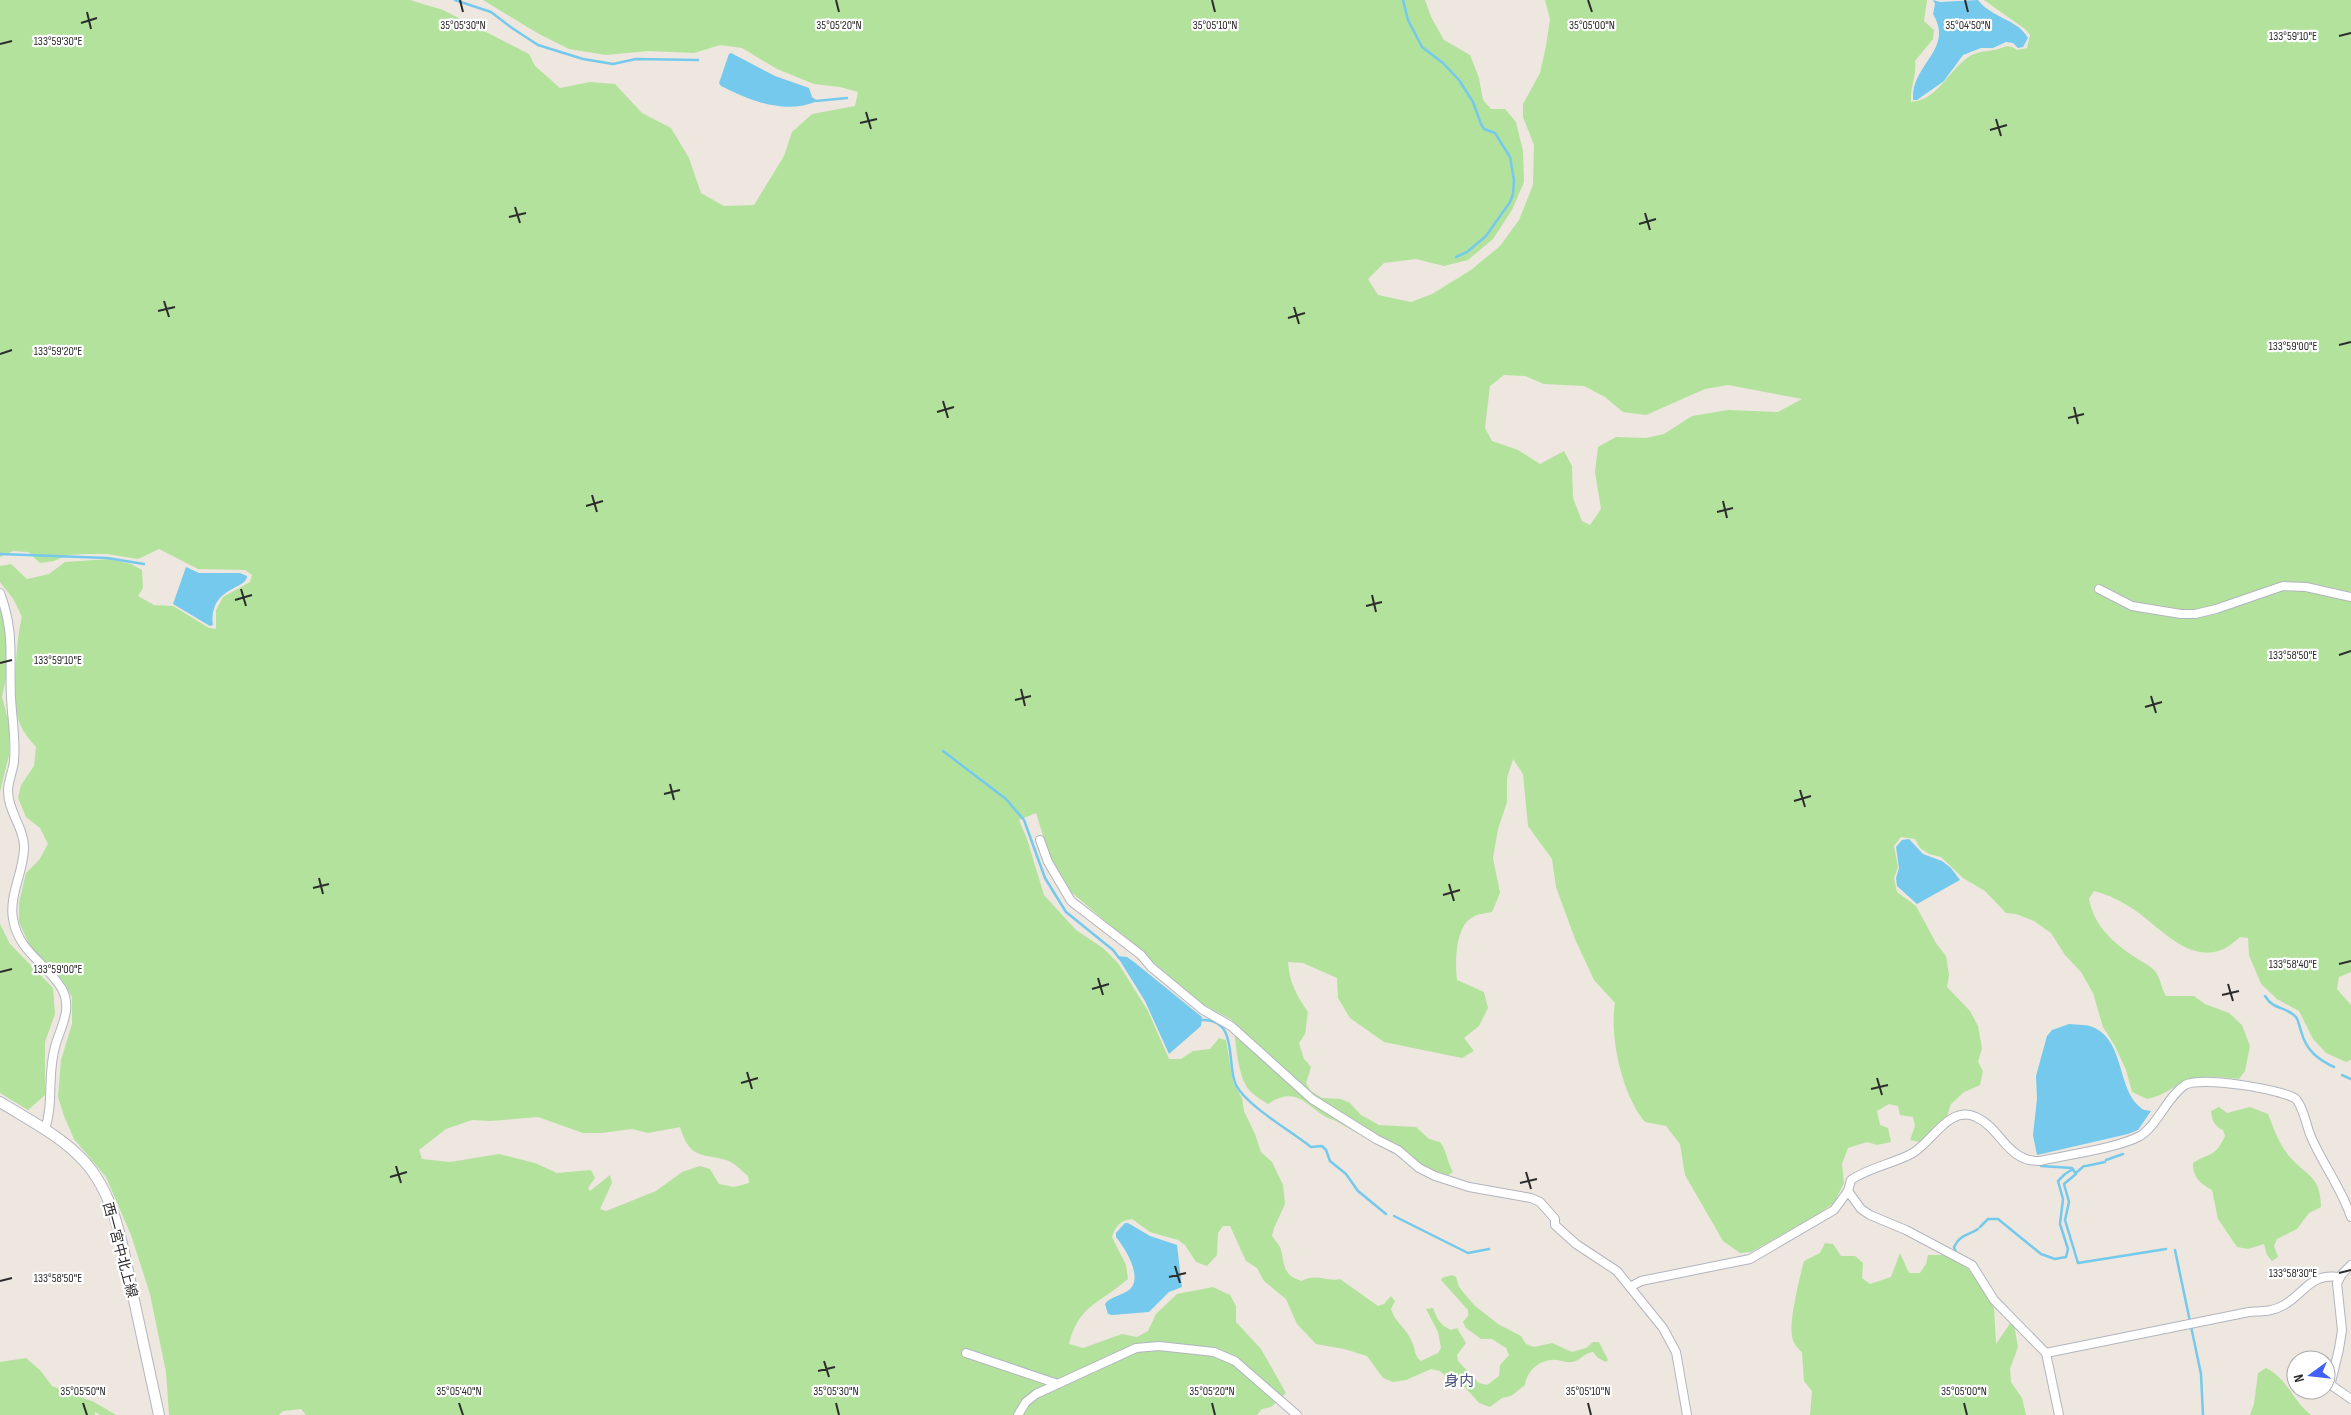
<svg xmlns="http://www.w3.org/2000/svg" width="2351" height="1415" viewBox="0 0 2351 1415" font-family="'Sofia Sans Condensed','Noto Sans JP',sans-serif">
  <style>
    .green { fill: #b3e29d; fill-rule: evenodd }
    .water { fill: #75c9ec }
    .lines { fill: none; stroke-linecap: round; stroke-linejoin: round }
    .stream { stroke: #75c9ec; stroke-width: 2.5 }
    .street-casing { stroke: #b2b5bf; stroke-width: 10 }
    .secondary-casing { stroke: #b2b5bf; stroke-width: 12 }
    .street { stroke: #fff; stroke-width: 8 }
    .secondary { stroke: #fff; stroke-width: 10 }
    .ticks { fill: none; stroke: #2c2c2c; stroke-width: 2 }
    .labels { text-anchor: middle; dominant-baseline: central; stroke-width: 4.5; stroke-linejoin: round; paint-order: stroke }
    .street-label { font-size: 14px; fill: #2c2c2c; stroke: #fff }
    .neighbourhood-label { font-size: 15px; fill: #4d547c; stroke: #fff }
    .ticks-label { font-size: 12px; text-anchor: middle; fill: #2c2c2c; stroke: #fff; stroke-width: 4.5; stroke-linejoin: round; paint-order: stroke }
  </style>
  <rect width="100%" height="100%" fill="#ede7df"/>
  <g class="green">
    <path d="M0,0H410L443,10L529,54L535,66L560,88L590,82L615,84L642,113L671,128L689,158L701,193L724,206L754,205L784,156L792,132L812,114L855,106L858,92L840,87L814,84L777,69L742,48L720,45L694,53L648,51L606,55L569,49L539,34L483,0H1425L1431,17L1444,40L1470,55L1479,78L1483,100L1491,109H1505L1516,122L1523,151L1524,182L1512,210L1493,239L1468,260L1444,266L1416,259L1384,263L1368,279L1378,295L1411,302L1432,294L1471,270L1500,246L1519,220L1533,185L1534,145L1523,117V104L1540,73L1546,46L1550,19L1545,0H1927L1924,21L1934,30L1933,39L1915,61C1917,75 1910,87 1911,102C1937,100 1948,72 1967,58C1975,52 1983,52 1993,50C2004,49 2006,42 2017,50L2027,48L2030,35L2025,29L1984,0H2351V972L2339,977L2337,989L2351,1005V1060L2346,1062L2326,1053L2313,1039L2299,1011L2277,999L2261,984L2249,955L2248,938L2240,937C2235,941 2228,948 2221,950C2187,963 2158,925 2133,909C2121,901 2109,895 2094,891L2089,899C2094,924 2109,939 2130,954C2137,959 2146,963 2153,969C2161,976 2160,987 2166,996H2194L2205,1004L2229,1013L2242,1025L2250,1046L2245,1071L2239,1079C2221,1077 2201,1074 2183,1082C2170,1089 2162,1096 2147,1099L2132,1092L2126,1070L2115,1046L2103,1027L2093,993L2081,972L2065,955L2051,933L2034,921L2016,914L2006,913L1985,891L1963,878L1941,857L1929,854L1920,848L1915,839L1901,837L1894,846L1898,867L1894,878L1897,892L1916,906L1936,943L1946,956L1949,975L1947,987L1970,1011L1978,1026L1982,1048L1978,1062L1983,1071L1980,1085L1964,1092L1951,1104L1947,1116L1921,1142L1910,1140L1915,1126L1913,1117L1900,1115L1898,1106L1889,1104L1877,1111L1880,1125L1888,1128L1891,1142L1877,1145L1867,1142L1848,1148L1842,1164L1844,1183L1834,1203L1814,1217L1751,1252L1740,1253L1723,1241L1685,1175L1680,1144L1666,1126L1645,1122C1623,1097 1609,1037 1615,1003L1594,980L1575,939L1556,887L1552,859L1528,826L1523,774L1513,759L1507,778V802L1498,829L1493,858L1500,893L1492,912C1486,913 1478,914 1473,917C1455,926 1455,963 1457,980L1484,992L1488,1008L1479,1026L1464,1038L1474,1051L1462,1058L1384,1042L1350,1018L1338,998L1337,978L1303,963L1288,962C1289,982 1297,996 1308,1012L1305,1034L1299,1043L1304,1059L1311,1067L1306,1083L1311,1091L1322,1098L1341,1099L1350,1103L1361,1115L1379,1125L1416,1127L1429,1139L1440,1142C1447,1151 1447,1162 1453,1172L1447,1176L1393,1153L1334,1120C1309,1113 1301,1082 1268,1104C1263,1101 1257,1097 1252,1093C1236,1079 1237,1041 1232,1020L1202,1004L1071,892L1049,855L1036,813L1019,820L1027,839L1044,895L1076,930L1103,948L1118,963L1148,1011L1169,1059H1181L1193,1051L1210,1049L1219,1038L1226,1040L1233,1082L1242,1098L1244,1111L1255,1134L1261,1152L1272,1162L1283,1185L1285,1204L1274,1228L1272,1236C1275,1241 1280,1245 1281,1250C1285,1267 1283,1275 1302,1281C1316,1273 1326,1282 1340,1279L1378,1306L1384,1304L1391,1296L1395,1301L1391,1309C1394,1321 1406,1328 1411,1340C1416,1348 1413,1355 1421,1361L1438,1353L1441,1348L1438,1332L1426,1309L1433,1308C1437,1319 1440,1325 1451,1330L1457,1328L1466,1343L1457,1355L1458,1361L1479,1383L1487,1385L1499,1376L1500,1365L1509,1355L1506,1348L1492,1339H1481L1466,1328L1463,1322L1468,1316V1310L1441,1280L1442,1278L1452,1275L1456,1277L1459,1287L1474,1305L1498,1324L1521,1336L1526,1344L1534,1347L1552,1343L1572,1352L1586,1348L1593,1342H1599L1608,1360L1606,1362L1598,1358L1593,1352C1584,1353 1580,1361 1572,1362C1565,1363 1558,1359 1552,1360C1537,1361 1527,1372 1525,1385L1511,1396L1502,1398L1490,1407L1479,1403L1463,1385L1449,1379L1440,1371L1431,1369L1406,1380L1393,1382L1383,1378L1367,1356L1344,1349L1316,1344L1297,1324L1286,1299L1264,1281L1257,1268L1246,1261L1230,1226H1223L1218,1233L1217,1255L1207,1266L1196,1262L1185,1245L1178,1240L1150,1232L1132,1219C1120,1220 1115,1227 1112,1237L1126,1265L1128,1279C1102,1302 1078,1305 1069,1344L1083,1348L1122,1334L1137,1337L1148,1331L1156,1314L1177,1294L1213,1287L1230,1295L1236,1306V1322L1261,1349L1286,1393L1271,1407L1262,1409L1257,1415H306L301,1409L283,1411L279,1415H169L166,1372L150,1294L131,1235L106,1177L74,1139L64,1116L58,1097L61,1060L72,1024V997L63,981L30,946L19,922V903L26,873L39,860L48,844L40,828L26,817L18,798L21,785L34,766L36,747C29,739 23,732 19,722C12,700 16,639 22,617L14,600L0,582V566L11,564L27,579L49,574L65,562L109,559L131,564L142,570L143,588L138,596L154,605L173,606L209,628L216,629V610L223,597L250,582L252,575L245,570L198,569L159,549L138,559L107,554H86L68,555L54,561L40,563L28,552L13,551L0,557ZM1504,375L1525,376L1544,384L1584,386L1605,397L1623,412L1646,415L1705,389L1728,385L1802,399L1778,412L1728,410L1692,416L1664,434L1646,438L1616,437L1598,447L1595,472L1601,509L1590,525L1582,521L1573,498L1572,466L1564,451L1540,464L1518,450L1492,441L1485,428L1490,386ZM538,1117L583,1133H601L632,1129L648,1133L680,1127C690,1158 698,1153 726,1160C734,1162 742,1171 748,1176L749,1183L734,1187L719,1184L710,1169L700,1166L682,1172L656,1191L606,1211L600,1209L612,1183L610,1175L590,1191L588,1188L595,1178L591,1170L557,1173L535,1163L499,1154L450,1162L422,1159L419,1150L446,1129L472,1120L491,1121Z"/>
    <polygon points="0,607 7,633 8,669 2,697 9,723 9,755 0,792"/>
    <polygon points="0,924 10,944 53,988 55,1014 45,1042 45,1095 28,1110 0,1093"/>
    <path d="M2219,1107L2227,1113L2250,1107L2268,1114C2274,1129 2279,1144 2289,1156C2308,1178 2320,1174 2321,1207L2309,1213L2297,1229L2277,1239L2274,1246L2278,1257L2272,1261L2267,1255L2264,1244L2248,1249L2237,1247L2218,1219L2212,1190C2200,1183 2193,1178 2193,1163C2210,1152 2215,1158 2225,1136L2223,1130C2214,1126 2212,1120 2211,1111Z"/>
    <path d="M1825,1243L1833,1244L1841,1256H1855L1863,1263L1862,1278L1870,1284L1891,1277L1900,1253L1909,1273H1920L1926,1264L1928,1255H1945L1968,1269L1985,1291L1994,1308L1996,1344L2013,1319L2018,1347L2010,1369L2011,1382L2022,1398L2026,1415H1810L1812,1391L1804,1381L1802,1352C1797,1348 1793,1343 1792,1336C1789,1321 1800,1276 1804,1261L1820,1253Z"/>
    <polygon points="26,1358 40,1370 52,1386 94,1402 116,1415 100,1415 95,1412 95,1415 0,1415 0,1362"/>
    <path d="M2266,1368C2287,1378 2293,1401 2311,1415H2250L2254,1404L2258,1373Z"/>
  </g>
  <g class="water">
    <path d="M1933,0L1940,2L1978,0C1990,17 2019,20 2028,38L2023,47L2018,48L2013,43L2006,42L1993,48H1981L1963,55L1944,81L1917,100H1913C1913,95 1913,89 1915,84C1924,58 1951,44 1933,14L1935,4Z"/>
    <path d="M731,53L775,76L809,88L812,97L818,101C784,115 751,101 721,86L719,83L729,54Z"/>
    <path d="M186,567L199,573H240L247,576C247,590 209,586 213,625L210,626L173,604Z"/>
    <polygon points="1909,839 1923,854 1942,861 1951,868 1960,880 1917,904 1897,886 1896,878 1899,868 1896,847 1902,840"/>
    <polygon points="1117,956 1127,957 1134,962 1202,1017 1201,1026 1169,1054 1145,1001"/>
    <path d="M2069,1024C2078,1025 2087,1024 2095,1028C2125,1043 2117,1090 2141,1108C2144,1111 2148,1110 2151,1111L2138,1130L2128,1134L2037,1155L2033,1135L2037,1099L2036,1076L2047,1036L2052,1030Z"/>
    <path d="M1125,1223H1128L1150,1236L1177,1245L1182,1287L1169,1292L1149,1312L1112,1315L1108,1314L1105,1304C1111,1296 1121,1296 1129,1290C1144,1278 1125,1248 1116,1237V1233Z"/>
  </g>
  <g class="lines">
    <g class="stream">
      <polyline points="455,0 491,12 512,28 538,45 583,59 613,64 636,59 698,60"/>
      <polyline points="1403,0 1408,20 1422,47 1443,63 1459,80 1473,102 1481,124 1484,129 1495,133 1510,157 1514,180 1513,194 1510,202 1486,236 1467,252 1456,257"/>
      <polyline points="816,101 847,98"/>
      <polyline points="0,554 107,558 144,564"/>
      <polyline points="943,751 1006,799 1024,820 1045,878 1066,912 1113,950 1119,958"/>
      <path d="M2265,996C2274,1011 2286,1006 2296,1017C2299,1021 2299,1026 2301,1031C2306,1050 2317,1059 2334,1067"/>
      <path d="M1202,1020C1239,1018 1226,1065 1236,1085C1247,1106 1291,1131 1311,1147L1322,1146L1326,1150L1330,1161L1346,1174L1358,1191L1386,1214"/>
      <polyline points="2342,1075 2351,1079"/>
      <polyline points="2106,1160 2123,1154"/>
      <polyline points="2040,1164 2041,1166 2072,1168 2076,1174 2064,1184 2069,1202 2065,1220 2078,1263 2166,1249"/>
      <polyline points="2086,1166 2105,1162"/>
      <polyline points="2077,1172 2084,1166"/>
      <polyline points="1394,1216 1468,1253 1489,1249"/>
      <polyline points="1980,1227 1988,1219 1998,1219 2041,1254 2055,1259 2066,1257 2068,1249 2060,1224 2063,1199 2058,1181 2065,1174 2073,1169"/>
      <polyline points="2175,1250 2201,1374 2203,1415"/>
      <path d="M1957,1255L1954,1247C1960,1234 1968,1236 1978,1229"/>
    </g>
    <g class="street-casing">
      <g id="street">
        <polyline points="2099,589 2132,606 2181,614 2195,614 2216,609 2283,586 2306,587 2351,597"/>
        <path d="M0,593C15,633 9,657 11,697C12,719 16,740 14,761C13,771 8,781 8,791C8,812 25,829 24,849C23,873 9,895 13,919C19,953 46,962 62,989C73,1009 60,1028 55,1047C47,1074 54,1103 45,1129"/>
        <polyline points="1040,840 1048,862 1071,901 1141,955 1151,967 1203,1010 1231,1026 1312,1099 1376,1139 1398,1150 1419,1168 1435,1176 1469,1187 1531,1198 1540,1202 1548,1211 1555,1219 1555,1225 1576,1244 1617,1271 1663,1328 1676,1352 1687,1415"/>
        <polyline points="1848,1191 1861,1209 1870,1215 1906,1230 1972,1265 1994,1300 2046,1353 2059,1415"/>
        <polyline points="2351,1265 2342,1274 2337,1283 2342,1330 2339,1349 2331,1382 2331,1385 2351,1399"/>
        <path d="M1630,1287L1641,1281L1750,1259L1834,1210L1848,1191L1851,1180C1868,1168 1892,1164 1911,1154C1931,1144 1949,1104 1976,1117C2001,1128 2007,1162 2040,1161C2066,1155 2118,1148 2140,1136C2157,1126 2167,1097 2185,1085C2200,1076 2282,1089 2296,1099C2305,1110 2306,1127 2312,1139C2324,1166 2342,1189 2351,1217"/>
        <polyline points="966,1353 1058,1384"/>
        <path d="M2046,1353L2249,1312C2262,1311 2272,1312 2284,1305C2305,1293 2310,1273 2339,1277"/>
        <polyline points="1018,1415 1026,1402 1036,1394 1136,1348 1159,1346 1214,1352 1235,1361 1297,1415"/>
      </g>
    </g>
    <g class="secondary-casing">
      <path id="secondary" d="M0,1102C29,1120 61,1136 84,1161C117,1197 124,1254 134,1300C142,1338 151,1377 159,1415"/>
    </g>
    <use href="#street" class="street"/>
    <use href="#secondary" class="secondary"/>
  </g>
  <path class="ticks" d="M460,0L463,12M836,0L839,12M1212,0L1215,12M1588,0L1592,12M1965,0L1968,12M87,12L91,29M81,23L97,18M2339,36L2351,33M0,44L12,41M866,112L871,129M1996,119L2001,136M860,123L877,119M1990,130L2007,125M515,207L520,223M1645,213L1650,230M509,217L526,213M1639,224L1656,219M164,301L169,317M1294,307L1299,324M158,311L175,307M1288,318L1305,313M2339,345L2351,342M0,354L12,350M943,401L948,418M2074,407L2078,424M937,412L954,407M2068,418L2084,414M592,495L597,512M1723,501L1727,518M586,506L603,501M1717,512L1733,508M241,589L246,606M1372,595L1376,612M235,600L252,595M1366,606L1382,602M2339,655L2351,651M0,663L12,660M1021,689L1025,706M2151,696L2156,713M1015,700L1031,696M2145,707L2162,702M670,784L674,800M1800,790L1805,807M664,794L680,790M1794,801L1811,796M319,878L323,894M1449,884L1454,901M313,888L329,884M1443,895L1460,890M2339,964L2351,961M0,972L12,969M1098,978L1103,995M2228,984L2233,1001M1092,989L1109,984M2222,995L2239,991M747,1072L752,1089M1877,1078L1882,1095M741,1083L758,1078M1871,1089L1888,1085M396,1166L401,1183M1526,1172L1531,1189M390,1177L407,1172M1520,1183L1537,1179M1175,1266L1180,1283M2339,1273L2351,1270M1169,1277L1186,1273M0,1281L12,1278M824,1361L829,1377M818,1371L835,1367M83,1403L87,1415M459,1403L463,1415M836,1403L839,1415M1212,1403L1215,1415M1588,1403L1591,1415M1964,1403L1967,1415"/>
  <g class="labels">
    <g class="street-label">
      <text transform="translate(120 1250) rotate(75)">西一宮中北上線</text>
    </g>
    <g class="neighbourhood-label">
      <text x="1459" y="1381">身内</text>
    </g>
  </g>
  <g class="ticks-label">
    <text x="463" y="29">35°05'30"N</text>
    <text x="839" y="29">35°05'20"N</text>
    <text x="1215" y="29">35°05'10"N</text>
    <text x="1592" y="29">35°05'00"N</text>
    <text x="1968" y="29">35°04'50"N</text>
    <text x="2293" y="40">133°59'10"E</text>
    <text x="58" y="45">133°59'30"E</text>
    <text x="2293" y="350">133°59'00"E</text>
    <text x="58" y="355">133°59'20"E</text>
    <text x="2293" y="659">133°58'50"E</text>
    <text x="58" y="664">133°59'10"E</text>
    <text x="2293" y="968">133°58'40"E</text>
    <text x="58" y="973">133°59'00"E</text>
    <text x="2293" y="1277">133°58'30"E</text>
    <text x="58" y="1282">133°58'50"E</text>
    <text x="83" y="1395">35°05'50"N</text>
    <text x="459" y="1395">35°05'40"N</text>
    <text x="836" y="1395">35°05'30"N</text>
    <text x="1212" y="1395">35°05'20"N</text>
    <text x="1588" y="1395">35°05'10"N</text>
    <text x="1964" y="1395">35°05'00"N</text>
  </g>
  <g transform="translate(2311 1375) rotate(255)"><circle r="24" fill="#ffffff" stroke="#ababab"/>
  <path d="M0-4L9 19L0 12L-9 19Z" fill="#4360f6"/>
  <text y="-8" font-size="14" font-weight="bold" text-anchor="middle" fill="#2c2c2c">N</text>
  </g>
</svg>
